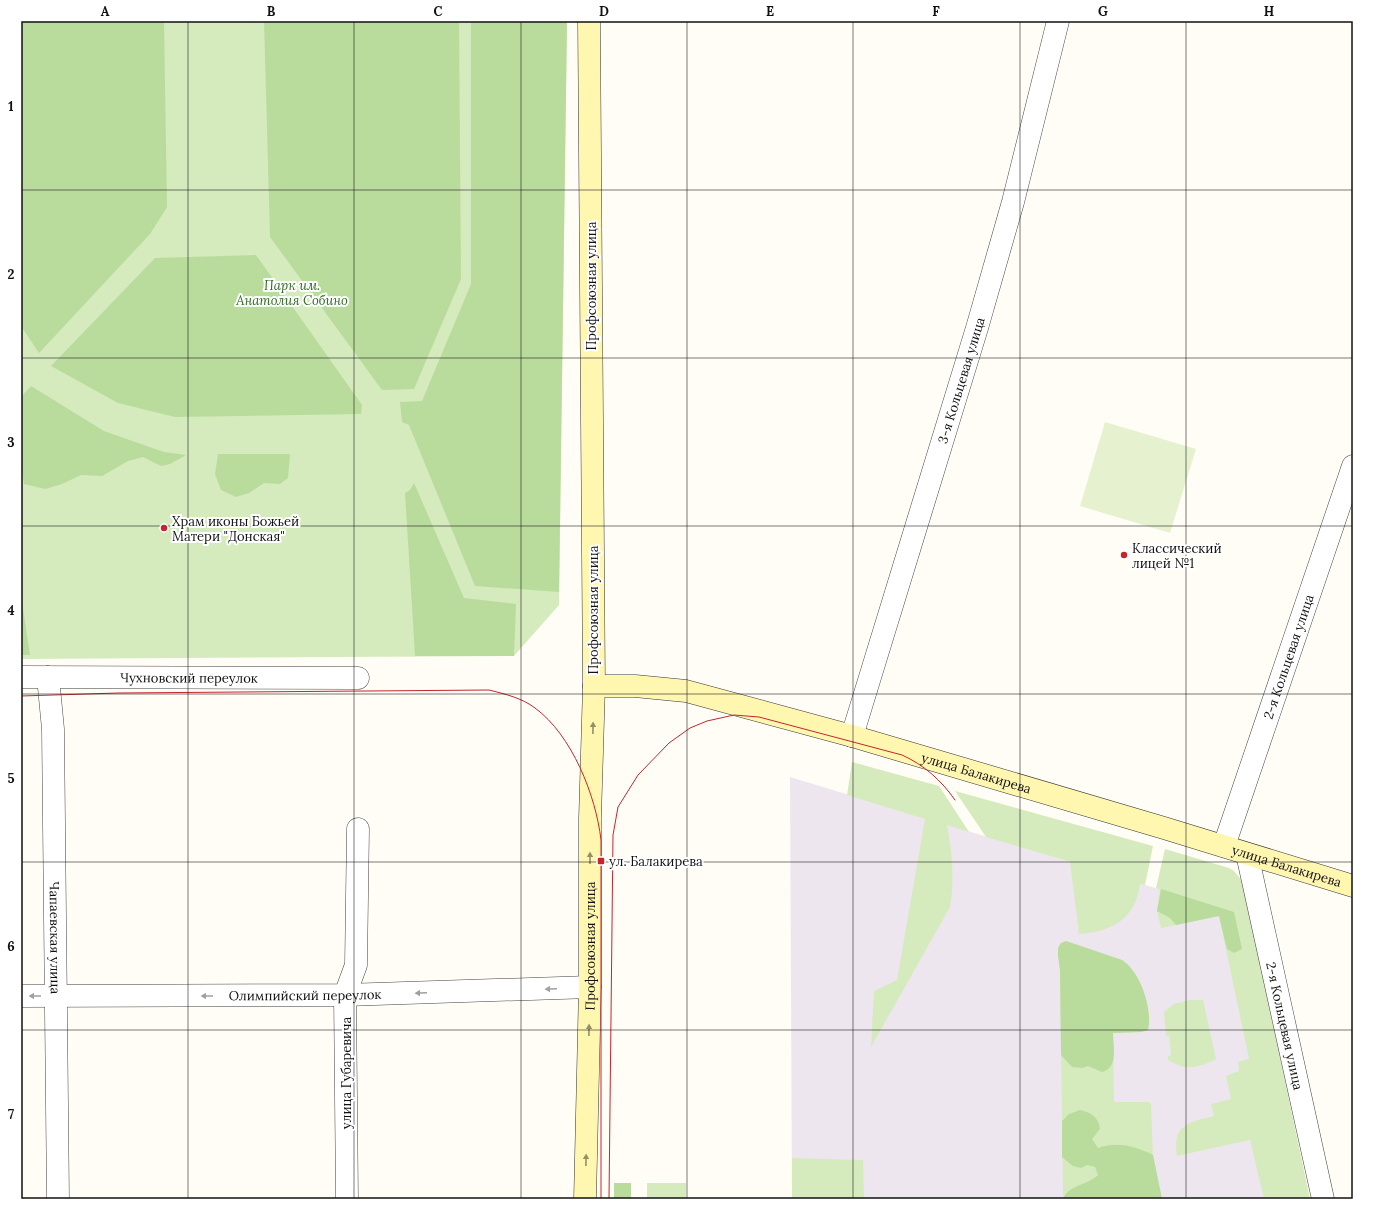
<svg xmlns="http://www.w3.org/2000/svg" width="1374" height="1220" viewBox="0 0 1374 1220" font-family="Lora,serif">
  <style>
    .industrial { fill: #eee6ef }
    .green { fill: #d5ebbd }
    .forest { fill: #b9dc9c }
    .pitch { fill: #e6f2cf }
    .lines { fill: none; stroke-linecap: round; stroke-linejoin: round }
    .street-casing { stroke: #444; stroke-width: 23 }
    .secondary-casing { stroke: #333; stroke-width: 23 }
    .street { stroke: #fff; stroke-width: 22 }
    .secondary { stroke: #fff6b0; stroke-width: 22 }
    .tram { stroke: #c4262e; stroke-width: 1 }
    .oneway { fill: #948f68 }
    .oneway2 { fill: #a0a0a0 }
    .grid { fill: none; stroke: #111; stroke-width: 1; stroke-opacity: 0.55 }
    .poi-dot { fill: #c4262e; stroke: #fff; stroke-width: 1.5 }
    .labels { text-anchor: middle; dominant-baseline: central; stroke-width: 4; stroke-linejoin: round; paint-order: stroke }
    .park-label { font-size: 13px; font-style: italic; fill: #2f6b1f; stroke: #fff }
    .street-label { font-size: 13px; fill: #111; stroke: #fff }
    .poi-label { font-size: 13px; fill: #111; stroke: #fff; text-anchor: start }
    .neatline { fill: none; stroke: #111; stroke-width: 1.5 }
    .grid-label { font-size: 13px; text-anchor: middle; font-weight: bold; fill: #111 }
  </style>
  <rect width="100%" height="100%" fill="#fffdf5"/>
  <polygon class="industrial" points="790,777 1234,912 1292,1199 792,1199"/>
  <g class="green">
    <polygon points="21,21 567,21 559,605 514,656 21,659"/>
    <path d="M852,762L939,786L969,832L947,825C952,852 955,879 950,907L871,1047L874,991L897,980L925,819L847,795Z"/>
    <path d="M955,791L1153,846L1145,885L1140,884C1136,919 1111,932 1079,934L1070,862L986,837Z"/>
    <path d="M1165,849L1229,868L1234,871L1243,882L1310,1199H1264L1250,1140L1177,1156C1172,1125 1188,1122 1214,1116L1211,1104L1231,1099L1226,1076L1239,1071L1238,1062L1249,1059L1219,916L1161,928L1157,911L1160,890L1156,888Z"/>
    <path d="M1066,941L1122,960C1140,971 1153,1009 1148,1030L1141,1032L1113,1033L1114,1102H1148L1151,1104L1153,1155L1162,1199H1063L1060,970L1058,948L1061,943Z"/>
    <path d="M1189,1000H1203L1216,1059C1199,1068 1185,1071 1168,1060V1056L1171,1055L1169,1035L1166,1036L1164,1012L1174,1004Z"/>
    <polygon points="792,1158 863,1160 864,1199 792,1199"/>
    <rect x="647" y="1183" width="39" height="16"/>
  </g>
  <g class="forest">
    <polygon points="21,21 164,21 167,207 150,234 39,353 21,326"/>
    <polygon points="264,21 459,21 461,279 414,389 382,390 270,237"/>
    <polygon points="471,21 567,21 559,592 475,586 409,425 402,422 400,402 422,401 471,284"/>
    <polygon points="256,255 362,405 361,414 175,417 118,403 51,366 155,258"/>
    <polygon points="31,386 104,431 164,452 186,455 170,464 161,466 143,457 128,461 102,476 81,475 62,484 45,489 24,484 21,462 21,397"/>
    <polygon points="218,454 290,454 288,478 280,484 264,483 249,493 236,497 221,490 215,474"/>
    <polygon points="414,483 464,598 516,604 514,656 415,656 405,493 410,490"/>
    <polygon points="21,595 30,655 21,655"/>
    <polygon points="1161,889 1234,912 1242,949 1234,953 1227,949 1219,916 1176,925 1170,918 1157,911"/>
    <path d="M1066,941L1122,960C1140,971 1153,1009 1148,1030L1141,1032L1113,1033C1113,1047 1119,1067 1102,1072L1088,1066L1082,1068L1072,1067L1061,1055L1060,970L1058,956V948L1061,943Z"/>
    <path d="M1080,1110C1090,1112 1099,1117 1100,1129L1092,1139L1098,1148C1117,1141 1136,1146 1153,1155L1162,1199H1063C1068,1185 1088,1185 1098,1175L1095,1167L1087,1165L1081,1168L1073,1166L1062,1157V1121L1069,1114Z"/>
    <rect x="614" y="1183" width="17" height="16"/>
  </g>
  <polygon class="pitch" points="1105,422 1196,449 1170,533 1080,506"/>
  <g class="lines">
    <g class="street-casing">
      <g id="street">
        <path id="s1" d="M21,677L358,678"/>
        <path id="s2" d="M48,677L53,729L58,1199"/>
        <path id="s3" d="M852,736L977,328L1013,202L1058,21"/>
        <path id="s4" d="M1224,846L1353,466"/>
        <path id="s5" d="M1247,854L1323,1199"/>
        <path id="s6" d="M21,996L345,995L590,987"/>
        <polyline points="347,1199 345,995 356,965 358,829"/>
      </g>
    </g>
    <g class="secondary-casing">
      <g id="secondary">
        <path id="s7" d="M594,686H635L686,691L852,736L1164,828L1353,886"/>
        <path id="s8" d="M585,1199L590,987V818L594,686L589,21"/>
      </g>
    </g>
    <use href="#street" class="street"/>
    <use href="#secondary" class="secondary"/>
    <g class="tram">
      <path d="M21,696L118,693L489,690C505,694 522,698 535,708C572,735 596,796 601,840V1199"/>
      <path d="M609,1199L613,835L618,807L638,775L669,743L690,728L707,721L734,715L759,717L902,755C924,765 941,780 955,800"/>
    </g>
  </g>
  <defs><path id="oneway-solid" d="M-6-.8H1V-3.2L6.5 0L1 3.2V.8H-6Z"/></defs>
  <g class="oneway">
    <use href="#oneway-solid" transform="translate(593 728) rotate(-89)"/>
    <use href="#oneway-solid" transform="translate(590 858) rotate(-90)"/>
    <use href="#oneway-solid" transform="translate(589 1030) rotate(-89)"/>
    <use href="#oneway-solid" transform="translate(586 1160) rotate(-89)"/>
  </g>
  <g class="oneway2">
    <use href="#oneway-solid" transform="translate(551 989) rotate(178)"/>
    <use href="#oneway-solid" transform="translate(421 993) rotate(178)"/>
    <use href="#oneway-solid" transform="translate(35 996) rotate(180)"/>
    <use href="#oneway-solid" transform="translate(207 996) rotate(180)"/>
  </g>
  <path class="grid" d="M188,21V1199M354,21V1199M521,21V1199M687,21V1199M853,21V1199M1020,21V1199M1186,21V1199M21,190H1353M21,358H1353M21,526H1353M21,694H1353M21,862H1353M21,1030H1353"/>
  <g class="poi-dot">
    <circle cx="164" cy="528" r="4"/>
    <circle cx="1124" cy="555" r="4"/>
    <rect x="597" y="857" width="8" height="8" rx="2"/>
  </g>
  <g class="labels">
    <g class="park-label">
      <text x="292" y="285">Парк им.<tspan x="292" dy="15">Анатолия Собино</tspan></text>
    </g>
    <g class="street-label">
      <text transform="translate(591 286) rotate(-90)">Профсоюзная улица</text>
      <text stroke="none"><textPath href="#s3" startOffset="372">3-я Кольцевая улица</textPath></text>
      <text transform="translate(593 610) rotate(-90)">Профсоюзная улица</text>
      <text stroke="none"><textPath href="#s4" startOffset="200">2-я Кольцевая улица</textPath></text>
      <text stroke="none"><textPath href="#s1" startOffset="168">Чухновский переулок</textPath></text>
      <text stroke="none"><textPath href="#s7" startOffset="394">улица Балакирева</textPath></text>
      <text stroke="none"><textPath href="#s7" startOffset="718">улица Балакирева</textPath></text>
      <text stroke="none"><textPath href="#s2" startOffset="261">Чапаевская улица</textPath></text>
      <text stroke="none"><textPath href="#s8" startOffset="253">Профсоюзная улица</textPath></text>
      <text stroke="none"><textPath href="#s6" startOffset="284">Олимпийский переулок</textPath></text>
      <text stroke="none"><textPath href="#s5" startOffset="176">2-я Кольцевая улица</textPath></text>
      <text transform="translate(346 1073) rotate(-90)">улица Губаревича</text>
    </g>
    <g class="poi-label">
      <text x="172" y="521">Храм иконы Божьей<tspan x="172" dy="15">Матери "Донская"</tspan></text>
      <text x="1132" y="548">Классический<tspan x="1132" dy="15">лицей №1</tspan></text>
      <text x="609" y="861">ул. Балакирева</text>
    </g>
  </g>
  <rect width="1374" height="1220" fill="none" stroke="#ffffff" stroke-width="44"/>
  <rect x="22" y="22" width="1330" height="1176" class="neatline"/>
  <g class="grid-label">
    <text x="105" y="16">A</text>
    <text x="271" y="16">B</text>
    <text x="438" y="16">C</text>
    <text x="604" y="16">D</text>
    <text x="770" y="16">E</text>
    <text x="936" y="16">F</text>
    <text x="1103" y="16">G</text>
    <text x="1269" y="16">H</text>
    <text x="11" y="111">1</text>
    <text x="11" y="279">2</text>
    <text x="11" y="447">3</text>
    <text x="11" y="615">4</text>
    <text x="11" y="783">5</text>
    <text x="11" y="951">6</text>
    <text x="11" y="1119">7</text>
  </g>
</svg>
